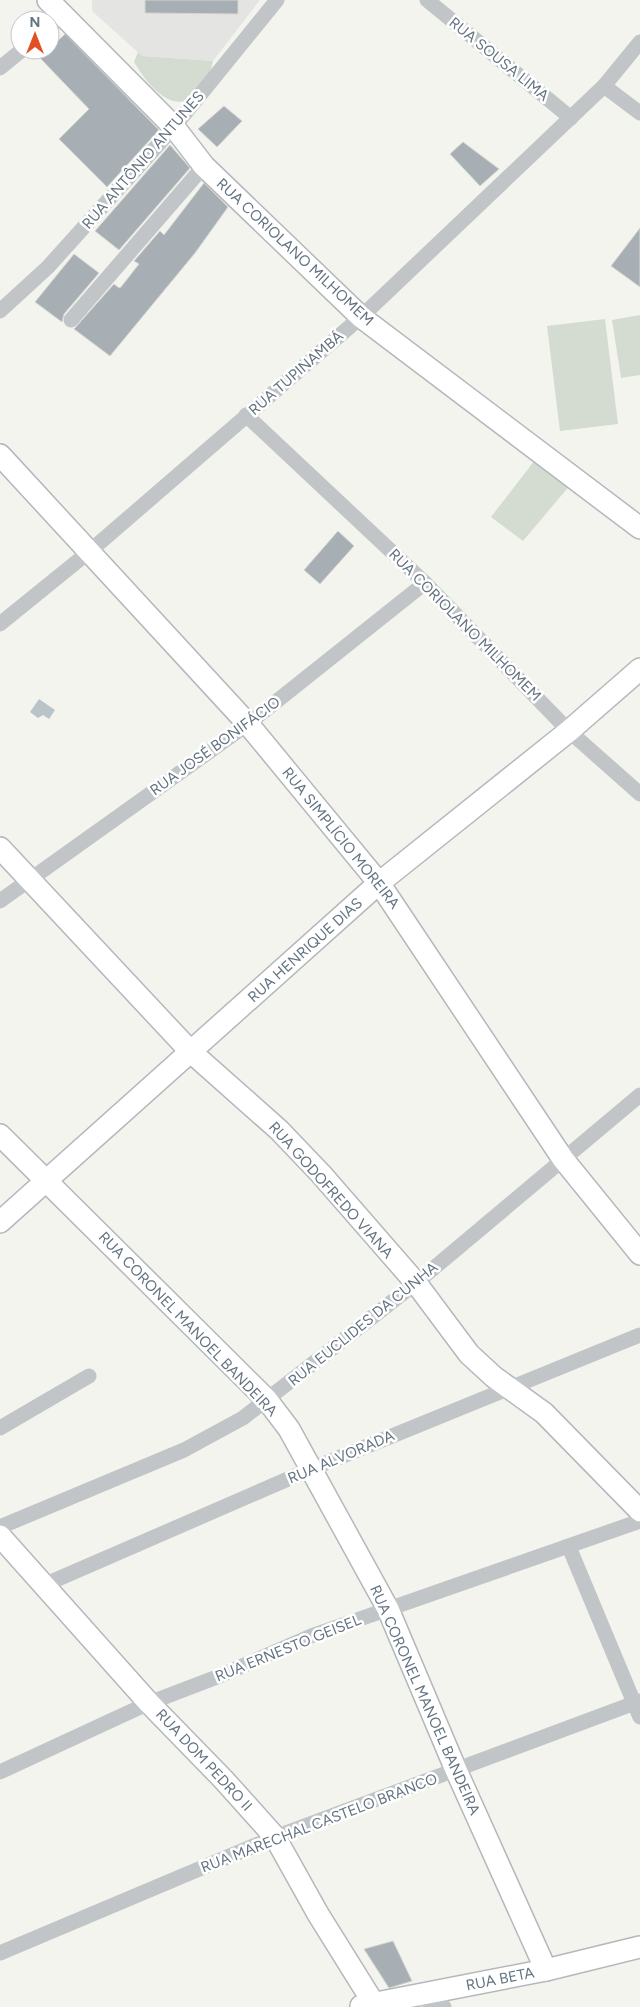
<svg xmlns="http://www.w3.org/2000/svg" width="640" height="2007" viewBox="0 0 640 2007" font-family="Figtree,sans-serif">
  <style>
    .built { fill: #e4e5e3 }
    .green { fill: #d4dbd1 }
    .water { fill: #b9c4c9 }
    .building { fill: #a7afb4; stroke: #d5d5d2 }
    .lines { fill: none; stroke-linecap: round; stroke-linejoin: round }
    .secondary-casing { stroke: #b4b8bc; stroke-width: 24 }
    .street { stroke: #c1c5c8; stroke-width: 15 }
    .secondary { stroke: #fff; stroke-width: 21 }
    .labels { text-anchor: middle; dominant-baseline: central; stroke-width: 5; stroke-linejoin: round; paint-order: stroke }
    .street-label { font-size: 15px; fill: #637380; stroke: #fff }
  </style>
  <rect width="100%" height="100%" fill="#f4f4ef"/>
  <polygon class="built" points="92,0 260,0 213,61 142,56 92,11"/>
  <g class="green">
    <path d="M138,52L142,56L213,61C211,69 209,81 204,87C177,122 149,87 134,62Z"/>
    <polygon points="640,315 640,375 621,378 612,320"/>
    <polygon points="605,319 618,424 560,431 547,326"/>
    <polygon points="535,460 571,484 523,541 491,517"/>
  </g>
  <polygon class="water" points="39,699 55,710 49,719 43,715 38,718 30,712"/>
  <g class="building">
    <polygon points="145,0 238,0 238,14 145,13"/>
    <polygon points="65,34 159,130 107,187 59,139 89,109 40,58"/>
    <polygon points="224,106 242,121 217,147 198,129"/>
    <polygon points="463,142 499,169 480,186 450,154"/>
    <polygon points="170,145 190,168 119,250 95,231"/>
    <polygon points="204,183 228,207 195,253 110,356 74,329 114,284 119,288 121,287 139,264 134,261 160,231 164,235"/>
    <polygon points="640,228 640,287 611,266"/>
    <polygon points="74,254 99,273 64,314 62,322 35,302"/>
    <polygon points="338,531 354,546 320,584 304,570"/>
    <polygon points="393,1941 412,1981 389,1988 364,1949"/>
  </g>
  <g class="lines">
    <g class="secondary-casing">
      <g id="secondary">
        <polyline points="48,0 174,127 204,166 361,317 640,528"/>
        <polyline points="0,455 248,724 379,883 563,1159 640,1254"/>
        <polyline points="0,848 191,1052 279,1130 321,1174 416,1283 469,1354 494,1377 544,1413 640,1511"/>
        <polyline points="0,1135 267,1400 289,1429 388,1609 456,1770 546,1970"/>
        <polyline points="0,1222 379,883 569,731 640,669"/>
        <polyline points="0,1536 149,1703 223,1779 275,1837 318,1914 376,2007"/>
        <polyline points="361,2006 546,1970 640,1947"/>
      </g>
    </g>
    <g class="street">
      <polyline points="427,0 571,118"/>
      <polyline points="50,26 64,15"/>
      <polyline points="0,68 22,50"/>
      <polyline points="604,86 640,113"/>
      <polyline points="0,311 48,267 174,127 277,0"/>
      <polyline points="71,320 204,166"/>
      <polyline points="246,415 425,583 569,731 640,794"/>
      <polyline points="0,624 90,551 361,317 604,86 640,42"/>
      <polyline points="0,901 248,724 425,583"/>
      <polyline points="0,1428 89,1376"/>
      <polyline points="0,1527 184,1450 243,1418 416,1283 640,1095"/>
      <polyline points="569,1547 640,1717"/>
      <polyline points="44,1585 311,1469 640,1335"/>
      <polyline points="0,1772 149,1703 217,1677 311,1636 640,1521"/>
      <polyline points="0,1953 275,1837 640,1701"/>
      <polyline points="416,1996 444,2007"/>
    </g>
    <use href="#secondary" class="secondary"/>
  </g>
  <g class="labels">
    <g class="street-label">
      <text transform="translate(499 59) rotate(39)">RUA SOUSA LIMA</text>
      <text transform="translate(143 160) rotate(-49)">RUA ANTÔNIO ANTUNES</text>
      <text transform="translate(295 252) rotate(43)">RUA CORIOLANO MILHOMEM</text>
      <text transform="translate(296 373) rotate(-41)">RUA TUPINAMBÁ</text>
      <text transform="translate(465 625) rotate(45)">RUA CORIOLANO MILHOMEM</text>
      <text transform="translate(215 746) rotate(-36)">RUA JOSÉ BONIFÁCIO</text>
      <text transform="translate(341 838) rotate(51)">RUA SIMPLÍCIO MOREIRA</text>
      <text transform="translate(305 950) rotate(-42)">RUA HENRIQUE DIAS</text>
      <text transform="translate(331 1190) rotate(48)">RUA GODOFREDO VIANA</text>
      <text transform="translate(188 1324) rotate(46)">RUA CORONEL MANOEL BANDEIRA</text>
      <text transform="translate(363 1324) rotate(-39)">RUA EUCLIDES DA CUNHA</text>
      <text transform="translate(341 1457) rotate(-23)">RUA ALVORADA</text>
      <text transform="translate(288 1648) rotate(-22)">RUA ERNESTO GEISEL</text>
      <text transform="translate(425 1700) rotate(66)">RUA CORONEL MANOEL BANDEIRA</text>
      <text transform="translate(204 1760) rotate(47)">RUA DOM PEDRO II</text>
      <text transform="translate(319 1823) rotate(-21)">RUA MARECHAL CASTELO BRANCO</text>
      <text transform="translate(500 1979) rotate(-11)">RUA BETA</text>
    </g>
  </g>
  <g transform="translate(35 35)"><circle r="24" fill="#ffffff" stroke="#c1c7cc"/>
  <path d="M0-4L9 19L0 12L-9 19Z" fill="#e14f23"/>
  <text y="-8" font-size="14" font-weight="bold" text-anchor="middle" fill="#637380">N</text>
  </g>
</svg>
